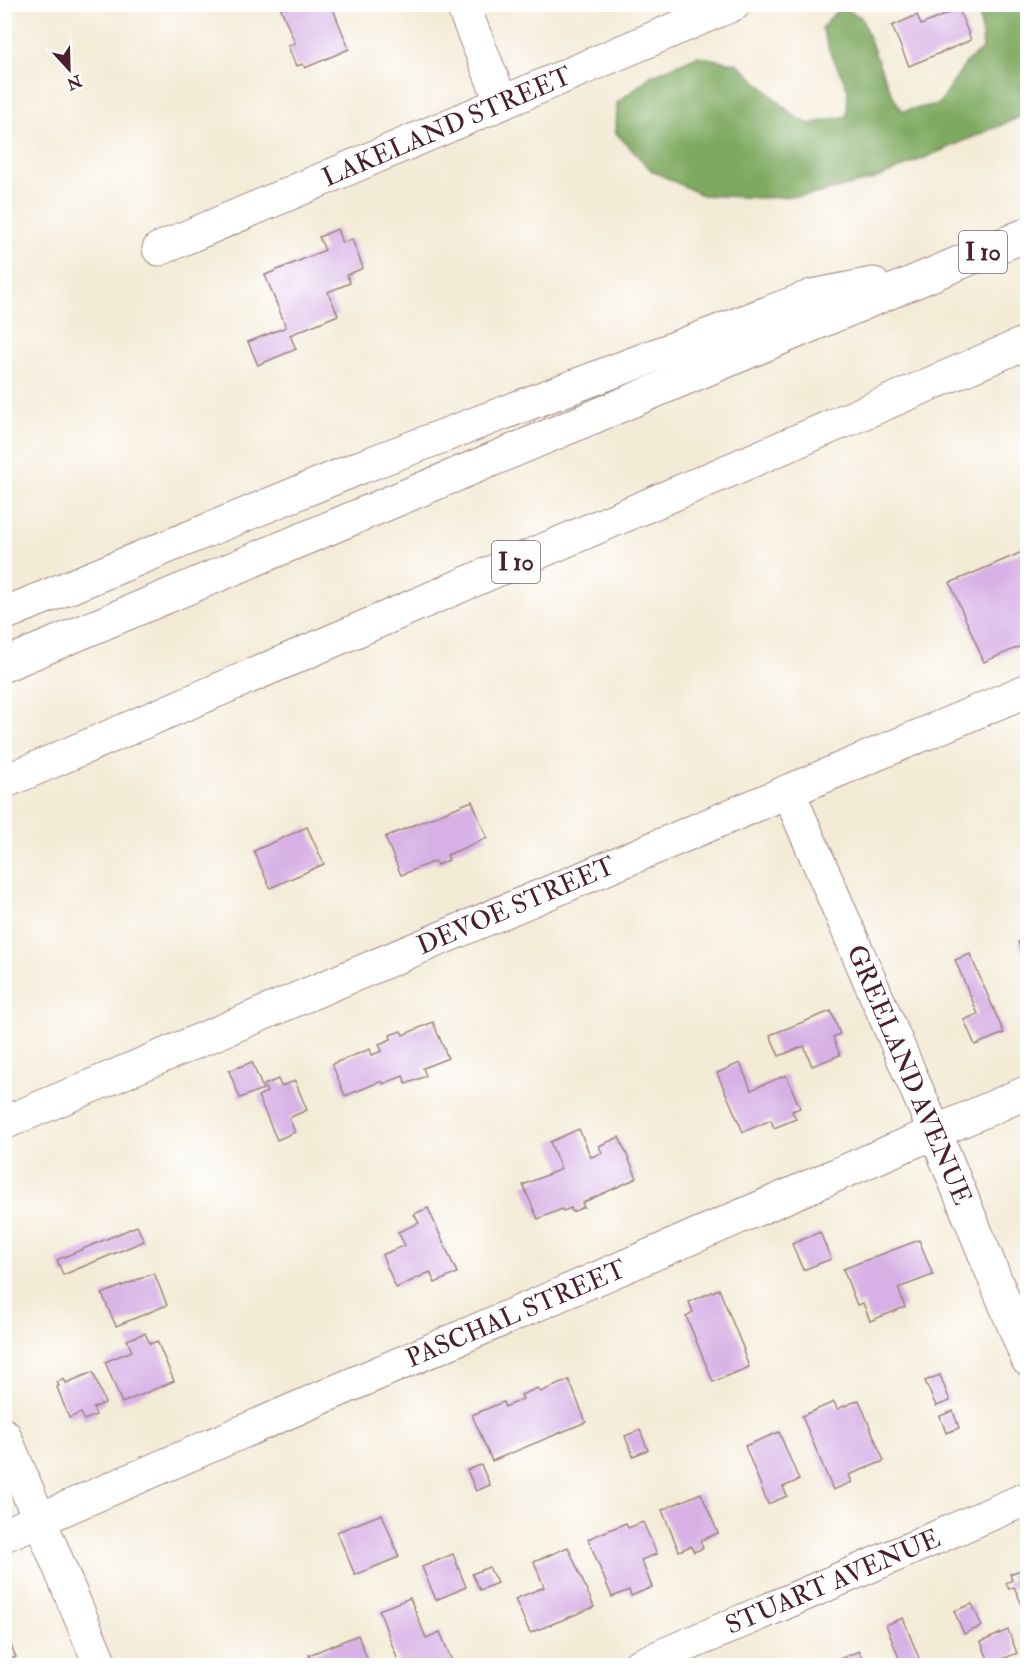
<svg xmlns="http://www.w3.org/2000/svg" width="1032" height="1670" viewBox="0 0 1032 1670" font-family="'IM FELL Double Pica',serif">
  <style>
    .forest { fill: #7ea960; stroke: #646446; stroke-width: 1.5 }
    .building { fill: #d7b1e5 }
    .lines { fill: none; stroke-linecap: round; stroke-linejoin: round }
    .minor-casing { stroke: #9e8580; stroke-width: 35 }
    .motorway-casing { stroke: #9e8580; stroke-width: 35 }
    .minor { stroke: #fff; stroke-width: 33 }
    .motorway { stroke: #fff; stroke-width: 33 }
    .labels { text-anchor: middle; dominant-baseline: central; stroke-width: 5; stroke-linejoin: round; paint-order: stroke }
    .shield { fill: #fff; stroke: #80626b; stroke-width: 1.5 }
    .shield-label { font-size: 24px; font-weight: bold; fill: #4a1f2b }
    .street-label { font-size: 26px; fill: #4a1f2b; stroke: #fff }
  </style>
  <rect width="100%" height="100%" fill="#fff"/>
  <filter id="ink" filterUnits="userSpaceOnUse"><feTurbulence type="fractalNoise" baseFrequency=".0167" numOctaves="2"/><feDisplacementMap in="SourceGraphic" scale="12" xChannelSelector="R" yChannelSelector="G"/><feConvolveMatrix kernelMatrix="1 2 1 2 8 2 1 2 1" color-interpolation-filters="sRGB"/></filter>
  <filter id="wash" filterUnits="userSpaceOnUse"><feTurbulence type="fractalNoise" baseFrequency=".008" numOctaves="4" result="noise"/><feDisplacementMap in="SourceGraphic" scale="24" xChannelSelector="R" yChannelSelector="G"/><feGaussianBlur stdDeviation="1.35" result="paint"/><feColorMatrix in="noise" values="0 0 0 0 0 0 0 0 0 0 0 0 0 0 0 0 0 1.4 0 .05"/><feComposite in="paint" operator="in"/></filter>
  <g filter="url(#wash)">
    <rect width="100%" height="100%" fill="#f3ebd6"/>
    <path class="forest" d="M969,5H1027V114L875,179L811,195L762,198L702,195L652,171L616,133L617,103L651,76L697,56L738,64L794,116L809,124L847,116L848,89L829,50L822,28L840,7L861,17C874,48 883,82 902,111L939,104L968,60L983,49L980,17Z"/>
    <g id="blocks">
      <g class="building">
        <polygon points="279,4 331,4 349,49 305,68 303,64 296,66 288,46 295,43"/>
        <polygon points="959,9 971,40 909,66 892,26 917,15 921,25"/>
        <polygon points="337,229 342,243 352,239 363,268 347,275 350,283 328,292 338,315 290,335 296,349 258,365 248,342 286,327 265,275 325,250 319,237"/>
        <polygon points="1027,550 1028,643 984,662 950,583"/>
        <polygon points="472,801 487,838 447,855 449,860 437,865 435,861 401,875 385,837"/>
        <polygon points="307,827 324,864 270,888 254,851"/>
        <polygon points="1028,939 1028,965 1027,965 1018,942"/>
        <polygon points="970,954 1004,1033 975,1045 964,1020 978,1014 955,960"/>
        <polygon points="831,1011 840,1034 833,1037 840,1055 812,1066 804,1046 779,1056 770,1035"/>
        <polygon points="433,1022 448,1058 423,1068 426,1076 406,1084 403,1076 383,1084 382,1081 345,1096 332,1064 370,1049 372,1055 382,1051 379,1044 391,1039 390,1035 401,1031 403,1035"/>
        <polygon points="252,1062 263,1089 240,1098 229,1071"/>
        <polygon points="740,1063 751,1090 786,1075 800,1108 792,1111 796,1119 774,1128 771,1120 743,1132 717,1073"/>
        <polygon points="278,1079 281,1086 295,1081 307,1110 289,1118 295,1132 277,1140 258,1096 267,1092 264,1085"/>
        <polygon points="579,1129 591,1157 602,1153 599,1146 619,1137 637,1178 582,1203 584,1207 572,1212 571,1208 563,1211 562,1209 538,1219 523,1185 561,1169 550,1142"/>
        <polygon points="428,1208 457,1273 435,1283 430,1272 396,1288 382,1255 405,1245 398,1232 419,1223 414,1214"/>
        <polygon points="137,1226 144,1241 63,1275 57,1260"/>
        <polygon points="820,1232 831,1259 803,1270 792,1244"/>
        <polygon points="919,1240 933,1275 898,1288 905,1307 870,1321 863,1303 857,1305 843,1269"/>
        <polygon points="154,1273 167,1305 116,1326 102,1294"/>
        <polygon points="719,1289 744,1350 743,1351 749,1367 713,1382 686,1316 693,1312 689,1302"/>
        <polygon points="145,1333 150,1344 157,1341 174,1381 122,1403 105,1362 132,1351 127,1340"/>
        <polygon points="93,1372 105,1403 93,1408 96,1415 84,1420 81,1413 69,1418 57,1387 59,1386 57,1382 64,1379 66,1383"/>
        <polygon points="940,1375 950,1401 936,1406 925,1381"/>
        <polygon points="569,1380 586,1422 492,1461 472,1415 503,1402 505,1407 523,1399 521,1395 538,1388 540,1392"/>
        <polygon points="859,1400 884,1461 849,1475 852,1482 833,1490 802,1416 834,1402 837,1409"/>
        <polygon points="953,1411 959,1428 946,1433 940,1416"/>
        <polygon points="640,1430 648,1450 633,1456 625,1436"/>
        <polygon points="779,1432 799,1480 783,1487 787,1496 768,1504 745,1446"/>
        <polygon points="481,1465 490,1485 476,1491 467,1470"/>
        <polygon points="701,1493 718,1533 700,1541 703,1548 694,1552 691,1546 679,1551 662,1510"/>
        <polygon points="382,1514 399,1557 355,1575 337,1532"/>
        <polygon points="643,1522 657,1554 641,1560 652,1587 631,1596 629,1590 612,1597 588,1539 626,1523 628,1528"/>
        <polygon points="568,1547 594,1607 530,1633 515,1599 544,1587 534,1562"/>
        <polygon points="453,1554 466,1587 436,1600 422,1567"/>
        <polygon points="489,1567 497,1583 480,1590 472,1574"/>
        <polygon points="1028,1567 1028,1610 1025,1611 1014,1587 1009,1589 1006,1583 1012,1580 1010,1574"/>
        <polygon points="410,1598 426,1638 440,1632 454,1666 400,1666 379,1610"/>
        <polygon points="972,1604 982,1626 964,1634 954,1611"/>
        <polygon points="903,1618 922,1666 902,1666 886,1625"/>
        <polygon points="1028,1627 1028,1649 1027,1649 1020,1630"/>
        <polygon points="1008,1630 1017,1653 990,1664 981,1642"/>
        <polygon points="358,1635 370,1666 314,1666 309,1655"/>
        <polygon points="9,1641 16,1657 11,1659 13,1666 5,1666 5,1643"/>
        <polygon points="859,1651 865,1666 825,1666 825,1665"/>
      </g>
    </g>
  </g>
  <g filter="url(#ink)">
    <use href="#blocks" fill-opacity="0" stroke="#9e8580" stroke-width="1.5"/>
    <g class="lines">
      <g class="minor-casing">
        <g id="minor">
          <polyline points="462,4 502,103"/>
          <polyline points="159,249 734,4"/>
          <polyline points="788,791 935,1132 1028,1360"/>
          <polyline points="4,1123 1028,690"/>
          <polyline points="4,1435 101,1666"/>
          <polyline points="4,1535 1028,1092"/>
          <polyline points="638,1666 1028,1498"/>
        </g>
      </g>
      <g class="motorway-casing">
        <g id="motorway">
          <polyline points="4,614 361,467 812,296 873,284"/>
          <polyline points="4,665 1028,234"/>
          <polyline points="4,782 1028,342"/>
        </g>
      </g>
      <use href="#minor" class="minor"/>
      <use href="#motorway" class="motorway"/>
    </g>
  </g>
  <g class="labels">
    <g class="shield">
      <rect x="959" y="231" width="48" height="42" rx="4.5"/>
      <rect x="492" y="541" width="48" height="42" rx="4.5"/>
    </g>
    <g class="shield-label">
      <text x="983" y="252">I 10</text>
      <text x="516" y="562">I 10</text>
    </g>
    <g class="street-label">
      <text transform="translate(447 127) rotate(-23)">LAKELAND STREET</text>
      <text transform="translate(516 906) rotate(-23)">DEVOE STREET</text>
      <text transform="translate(909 1075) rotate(67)">GREELAND AVENUE</text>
      <text transform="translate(516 1314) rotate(-23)">PASCHAL STREET</text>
      <text transform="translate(833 1582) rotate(-23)">STUART AVENUE</text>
    </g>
  </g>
  <rect width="1032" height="1670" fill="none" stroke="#fff" stroke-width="24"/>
  <g transform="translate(69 69) rotate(158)" stroke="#ffffff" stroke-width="4.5" paint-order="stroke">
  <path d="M0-4.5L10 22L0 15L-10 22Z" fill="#4a1f2b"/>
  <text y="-9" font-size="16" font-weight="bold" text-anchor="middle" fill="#4a1f2b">N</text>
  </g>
</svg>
